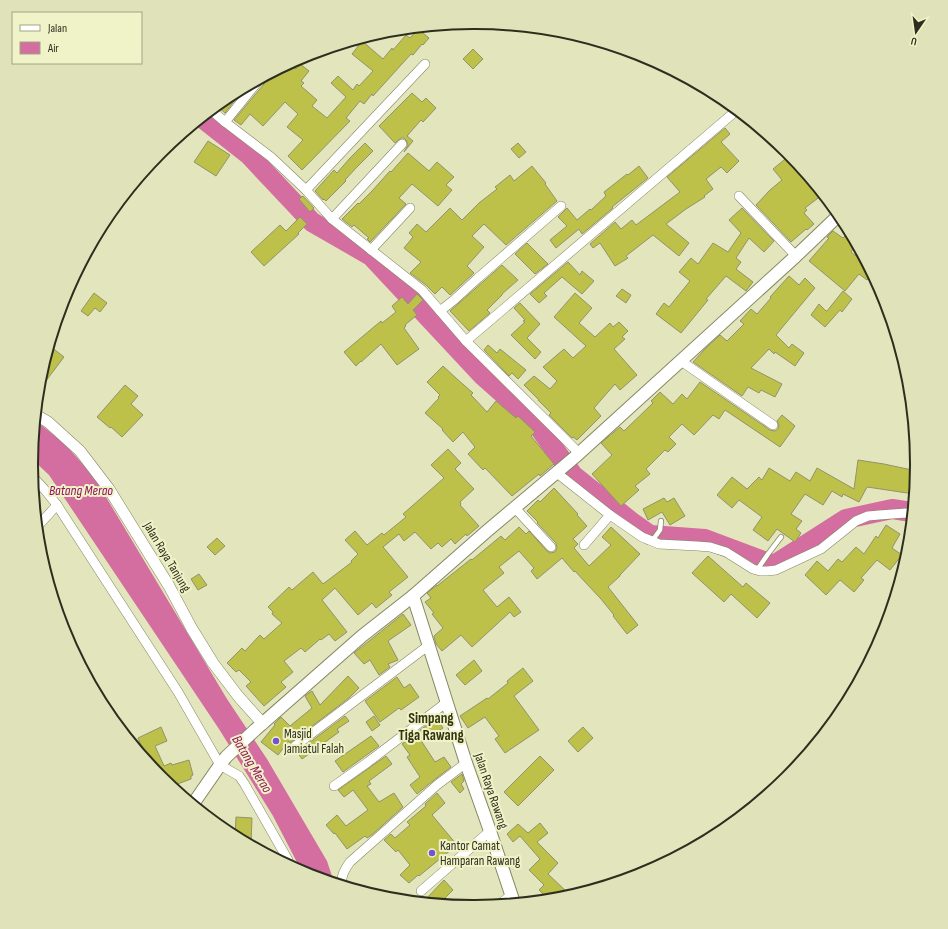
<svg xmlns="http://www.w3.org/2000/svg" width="948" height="929" viewBox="0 0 948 929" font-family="'Sofia Sans Condensed',sans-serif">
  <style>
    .water { fill: #d46ea1 }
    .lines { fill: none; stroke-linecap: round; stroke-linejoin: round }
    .river { stroke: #d46ea1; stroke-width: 20 }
    .building { fill: #bdc049; stroke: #91936c }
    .service-casing { stroke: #858760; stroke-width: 6 }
    .minor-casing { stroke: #858760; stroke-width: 10 }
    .tertiary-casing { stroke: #858760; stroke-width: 12 }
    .secondary-casing { stroke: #858760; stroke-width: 14 }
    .service { stroke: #fff; stroke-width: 4.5 }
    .minor { stroke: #fff; stroke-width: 9 }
    .tertiary { stroke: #fff; stroke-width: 11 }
    .secondary { stroke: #fff; stroke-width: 12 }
    .poi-dot { fill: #7354ce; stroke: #f0f3c8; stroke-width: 1.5 }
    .labels { text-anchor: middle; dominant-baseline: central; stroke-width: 4; stroke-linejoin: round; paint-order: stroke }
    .street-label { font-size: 13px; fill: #2d2e1e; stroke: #f0f3c8 }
    .poi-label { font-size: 13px; fill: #2d2e1e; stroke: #f0f3c8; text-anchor: start }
    .water-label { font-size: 14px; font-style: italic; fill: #90115e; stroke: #f0f3c8 }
    .quarter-label { font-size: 15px; font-weight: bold; fill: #33340f; stroke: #f0f3c8 }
    .rim { fill: none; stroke: #2d2e1e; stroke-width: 2 }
  </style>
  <rect width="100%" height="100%" fill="#e3e6bc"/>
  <polygon class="water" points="36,421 64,443 94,477 227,699 267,759 327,861 334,882 302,872 273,816 219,729 49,475 32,459"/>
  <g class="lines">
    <polyline class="river" points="202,118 249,155 312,222 371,256 482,375 535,422 573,475 633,523 650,535 705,539 774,565 846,519 892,509 912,512"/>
  </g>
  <g class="building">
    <polygon points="418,29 429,38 423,45 422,44 413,55 411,54 373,96 372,94 364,104 360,101 346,118 350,121 302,170 288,156 303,140 287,127 298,114 285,102 263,126 250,114 241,125 234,120 264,84 265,81 264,77 290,64 296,69 300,64 309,71 301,81 304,83 301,86 317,100 312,106 327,118 346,97 331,83 338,76 353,90 357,84 359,86 373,71 352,54 362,41 383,59 392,48 393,50 406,35 410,38"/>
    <polygon points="473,49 483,59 473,69 463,59"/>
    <polygon points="245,87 225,113 218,107 220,104 228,96"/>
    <polygon points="412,93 422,102 426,98 436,108 423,122 421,120 407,136 413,141 404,152 408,145 406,140 404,138 401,138 395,143 379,126"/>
    <polygon points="725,128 730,134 721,142 739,161 727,173 721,167 706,179 713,189 704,196 705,197 686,209 666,224 689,243 679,256 653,235 626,256 628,258 615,266 600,243 593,248 590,244 615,222 621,229 632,220 636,225 680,192 667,177"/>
    <polygon points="208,141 230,155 216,176 194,162"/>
    <polygon points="365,143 373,151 356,168 345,180 346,181 326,201 324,199 323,200 315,191 334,170 337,173 350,158"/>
    <polygon points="518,143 526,152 519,158 511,149"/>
    <polygon points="408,153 429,171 437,162 454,177 446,185 452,190 438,206 412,184 399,198 406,204 370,242 367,239 369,238 354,225 352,227 342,219 358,203 359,204 372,191 390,171 391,172"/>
    <polygon points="790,155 822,195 805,208 807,210 804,213 814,224 807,230 806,229 791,242 756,205 770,190 782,180 773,169"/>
    <polygon points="532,166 546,183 545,184 557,201 506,245 484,224 472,236 484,247 467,266 474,273 450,295 442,287 435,294 426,285 410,273 421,262 404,248 413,237 409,233 417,224 426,232 450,208 462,220 479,203 497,189 495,187 510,175 514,181"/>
    <polygon points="639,166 648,178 612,207 613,208 582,234 579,229 556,248 550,240 567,226 558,217 567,208 577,220 590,209 591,210 606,196 604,192 627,174 628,175"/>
    <polygon points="303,196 314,208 310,212 299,199"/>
    <polygon points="742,208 774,241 764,252 749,238 736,258 741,262 736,269 753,282 746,291 726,276 706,299 708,300 681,333 656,314 664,303 669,307 690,281 679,272 691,258 698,264 713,243 728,252 741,233 729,220"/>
    <polygon points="300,217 307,224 298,233 299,234 264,266 251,252 280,225 286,231"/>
    <polygon points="833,231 843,238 845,236 856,245 851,252 866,264 872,274 867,280 859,274 845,291 809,261 829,238 827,237"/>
    <polygon points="527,243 548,264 535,274 515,254"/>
    <polygon points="568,262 580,275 582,271 594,281 582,294 562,277 544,293 547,296 539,303 530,294"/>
    <polygon points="502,265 518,280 502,294 502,295 487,310 490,313 469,331 450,311"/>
    <polygon points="789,276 799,285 805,278 815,288 776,335 789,348 792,344 804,353 795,366 775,352 774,354 769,349 751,368 782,384 775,397 761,390 759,393 748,387 742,396 693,362 704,350 720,335 727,341 744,324 740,321 751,309 757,314 771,298 770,297"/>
    <polygon points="622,289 631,295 626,303 616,296"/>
    <polygon points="843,291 852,299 842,312 840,310 825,327 811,315 819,304 826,311 827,311"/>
    <polygon points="94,293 107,303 100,312 95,308 88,316 81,311"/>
    <polygon points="575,293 592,308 579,323 595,337 610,323 613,327 619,322 628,331 622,337 625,339 614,349 637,375 620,390 615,384 594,408 601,416 577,440 573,437 572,438 549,415 551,413 538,400 539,400 524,385 534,376 550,389 557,381 543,367 564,349 573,358 586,346 554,317"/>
    <polygon points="417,294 423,300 413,310 417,315 405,325 406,326 404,328 419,349 397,365 381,344 361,362 361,361 356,366 344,352 381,321 382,323 396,312 392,306 402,297 408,304"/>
    <polygon points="520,303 540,324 527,338 541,352 535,359 511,335 525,322 523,321 525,320 514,308"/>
    <polygon points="488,345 497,353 500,349 526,370 518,379 512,373 509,376 484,350"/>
    <polygon points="50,346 64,357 39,390 40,378"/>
    <polygon points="443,366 457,379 473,393 471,395 487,412 496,401 516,418 518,416 535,432 531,436 554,464 540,476 539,474 512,496 485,468 483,470 468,454 475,447 463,432 453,442 442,430 443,429 425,413 439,398 438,397 440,395 427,382"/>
    <polygon points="700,382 770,430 775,431 778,429 779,425 777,421 782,415 795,426 780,447 725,410 719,419 713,415 694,435 682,424 669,437 676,444 668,452 665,450 646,469 650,474 635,486 639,490 621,506 592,474 612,455 601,443 620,427 624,431 653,403 651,401 660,392 673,404 682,394 687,399"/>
    <polygon points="125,385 138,396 131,404 143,415 122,437 111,427 110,428 97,417"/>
    <polygon points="448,449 461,463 455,469 474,489 460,502 461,504 460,505 479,526 467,536 466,534 455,544 451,539 442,547 438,543 431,549 415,532 404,541 399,534 383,547 408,577 389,592 392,595 376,608 372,603 358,615 335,588 322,600 347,632 335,641 329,634 321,640 320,639 305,652 301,648 284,661 293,672 281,682 286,687 264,706 246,686 251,682 239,670 236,672 227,663 242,648 245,651 260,635 264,639 282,623 272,614 273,612 268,607 289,587 292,590 313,572 323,584 352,562 351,561 358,554 345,540 355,531 367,545 382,533 384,535 406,517 403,514 444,478 431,465"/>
    <polygon points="858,460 884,464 912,470 911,476 915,477 914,494 867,487 859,502 843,494 842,497 832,491 823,505 805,494 791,514 802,521 796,529 801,533 795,542 777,529 768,541 753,530 762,517 739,500 732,508 717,495 732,477 747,489 759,477 762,480 769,468 790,481 796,472 810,481 817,468 854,489"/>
    <polygon points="554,488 578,514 577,515 587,526 573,539 578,544 574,548 589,566 611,545 602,537 611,527 640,554 620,575 620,576 608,587 638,625 627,634 613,616 614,615 601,599 586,583 575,571 574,572 562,558 537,579 531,571 534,568 519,551 499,567 504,573 483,590 497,607 509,597 521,612 514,617 510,612 472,647 461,635 442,651 436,644 434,636 443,628 432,614 434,613 425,602 431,598 427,593 437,585 437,586 471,559 472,560 501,536 505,540 519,527 526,534 529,531 547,551 550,553 555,552 557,548 556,543 537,523 538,522 527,511 538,500 540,502"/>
    <polygon points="664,498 667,502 674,498 685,516 670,525 662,512 648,520 643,509"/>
    <polygon points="886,525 900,534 892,548 902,555 890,570 877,560 861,578 864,580 854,592 840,580 826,595 805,575 817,561 828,571 838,559 842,562 856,547 864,554 876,536 878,538"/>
    <polygon points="217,538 225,546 215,555 207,547"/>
    <polygon points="708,556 743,587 746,583 770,603 757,618 731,594 724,602 692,573"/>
    <polygon points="199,574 207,585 198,590 191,579"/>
    <polygon points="403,614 411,625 388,641 398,660 388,664 390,667 379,675 370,660 364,664 354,653"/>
    <polygon points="474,660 482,671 465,685 456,675"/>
    <polygon points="523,668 533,681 514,696 539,730 505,753 495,739 499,736 485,717 468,728 460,716 487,698 488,699 508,683 507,681"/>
    <polygon points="348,676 359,688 349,698 290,743 289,741 278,755 261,742 275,725 274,724 281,717 290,726 312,708 305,696 309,693 312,691 320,705"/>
    <polygon points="397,677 404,688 410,684 419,697 401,710 399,708 380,722 365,701"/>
    <polygon points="345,716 349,721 337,729 339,732 302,759 297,752"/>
    <polygon points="374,716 380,725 372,731 366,722"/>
    <polygon points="436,718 443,728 422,742 435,762 444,757 451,767 429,784 417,794 410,785 420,777 407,757 410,755 402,744"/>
    <polygon points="161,727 167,741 155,746 164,766 171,763 172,765 189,760 193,775 191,776 191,779 172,786 161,777 157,772 152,760 148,762 138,738"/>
    <polygon points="583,727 593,738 578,752 568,741"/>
    <polygon points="371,736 379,746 343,772 335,761"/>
    <polygon points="386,756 392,764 369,781 371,784 367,786 379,802 394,793 403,807 373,834 367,838 365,836 347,849 335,833 334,834 326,825 337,815 346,826 368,810 353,790 344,797 338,790"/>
    <polygon points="540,756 554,770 518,806 504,792"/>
    <polygon points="462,774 464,781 461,784 464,789 460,793 451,782"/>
    <polygon points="437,793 445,803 432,815 457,845 419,876 418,875 409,883 400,875 410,865 398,850 396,852 384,840 391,834 395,838 410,825 407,822 426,806 425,804"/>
    <polygon points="236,817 252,818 251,844 235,836"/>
    <polygon points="540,823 548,833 537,842 558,863 548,874 567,892 562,898 560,899 549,900 539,890 544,885 529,870 540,859 520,836 513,842 507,834 518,824 528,833"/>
    <polygon points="444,880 453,890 445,898 452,905 431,903 426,899"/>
  </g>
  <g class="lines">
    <g class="service-casing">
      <g id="service">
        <polyline points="652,541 660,530 661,521"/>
        <polyline points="757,570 768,554 781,537"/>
      </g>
    </g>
    <g class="minor-casing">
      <g id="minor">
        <polyline points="211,110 225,122 271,157 306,190 332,219 422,290 466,341 579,453"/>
        <polyline points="225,122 259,80"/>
        <polyline points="306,190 425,64"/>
        <polyline points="739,196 796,256"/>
        <polyline points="332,219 402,144"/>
        <polyline points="371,250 410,208"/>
        <polyline points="440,311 454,300 478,278 561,206"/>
        <polyline points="466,341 737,110"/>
        <polyline points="681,361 773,425"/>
        <polyline points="557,473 610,515 642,537 659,544 697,546 710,547 726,552 753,569 760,571 767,571 776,570 821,549 856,521 868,516 879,515 906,513 912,515"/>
        <polyline points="33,477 45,490 57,505 178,692 220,765 239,776 244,783 288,860"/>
        <polyline points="515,508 551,547"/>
        <polyline points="38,526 57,505"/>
        <polyline points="584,545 610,515"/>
        <polyline points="295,746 429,645"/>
        <polyline points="334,786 368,762 447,702"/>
        <path d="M341,884C342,875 344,870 350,862L437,785L466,763"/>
        <polyline points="421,891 490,831"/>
        <polyline points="499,905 511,895"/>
      </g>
    </g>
    <g class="tertiary-casing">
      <polyline id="tertiary" points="36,415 48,422 80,451 109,489 169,586 192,629 213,663 238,696 263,724"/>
    </g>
    <g class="secondary-casing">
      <g id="secondary">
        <polyline points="413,596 466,763 490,831 514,903"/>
        <polyline points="193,804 220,765 226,757 255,730 362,636 413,596 487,531 575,457 796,256 839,215"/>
      </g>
    </g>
    <use href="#service" class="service"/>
    <use href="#minor" class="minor"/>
    <use href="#tertiary" class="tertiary"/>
    <use href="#secondary" class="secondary"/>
  </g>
  <g class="poi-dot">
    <circle cx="276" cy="741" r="4"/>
    <circle cx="432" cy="853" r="4"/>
  </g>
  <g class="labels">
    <g class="street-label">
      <text transform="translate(167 557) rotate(59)">Jalan Raya Tanjung</text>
      <text transform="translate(491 791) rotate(71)">Jalan Raya Rawang</text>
    </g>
    <g class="poi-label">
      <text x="284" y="734">Masjid<tspan x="284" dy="15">Jamiatul Falah</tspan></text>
      <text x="440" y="846">Kantor Camat<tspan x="440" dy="15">Hamparan Rawang</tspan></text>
    </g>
    <g class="water-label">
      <text x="81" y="490">Batang Merao</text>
      <text transform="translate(252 764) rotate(59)">Batang Merao</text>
    </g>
    <g class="quarter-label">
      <text x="431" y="718">Simpang<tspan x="431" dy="17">Tiga Rawang</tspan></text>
    </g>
  </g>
  <path d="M0 0H948V929H0ZM473 29H475A435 435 0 0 1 910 464V465A435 435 0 0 1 475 900H473A435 435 0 0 1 38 465V464A435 435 0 0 1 473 29Z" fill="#e0e3ba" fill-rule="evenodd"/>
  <path class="rim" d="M473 29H475A435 435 0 0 1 910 464V465A435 435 0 0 1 475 900H473A435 435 0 0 1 38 465V464A435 435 0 0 1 473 29Z"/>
  <rect x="12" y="12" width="130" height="52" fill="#f0f3c8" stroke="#a2a484"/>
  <rect x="20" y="25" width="20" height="6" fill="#ffffff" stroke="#a2a484"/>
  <text x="48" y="32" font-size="12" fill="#2d2e1e">Jalan</text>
  <rect x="20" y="42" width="20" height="12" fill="#d46ea1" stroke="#a2a484"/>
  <text x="48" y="52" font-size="12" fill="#2d2e1e">Air</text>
  <g transform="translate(916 32) rotate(193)" stroke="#f0f3c8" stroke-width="3" paint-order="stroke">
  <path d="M0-3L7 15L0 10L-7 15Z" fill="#2d2e1e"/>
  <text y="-6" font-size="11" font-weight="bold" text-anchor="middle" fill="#2d2e1e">U</text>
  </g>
</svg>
